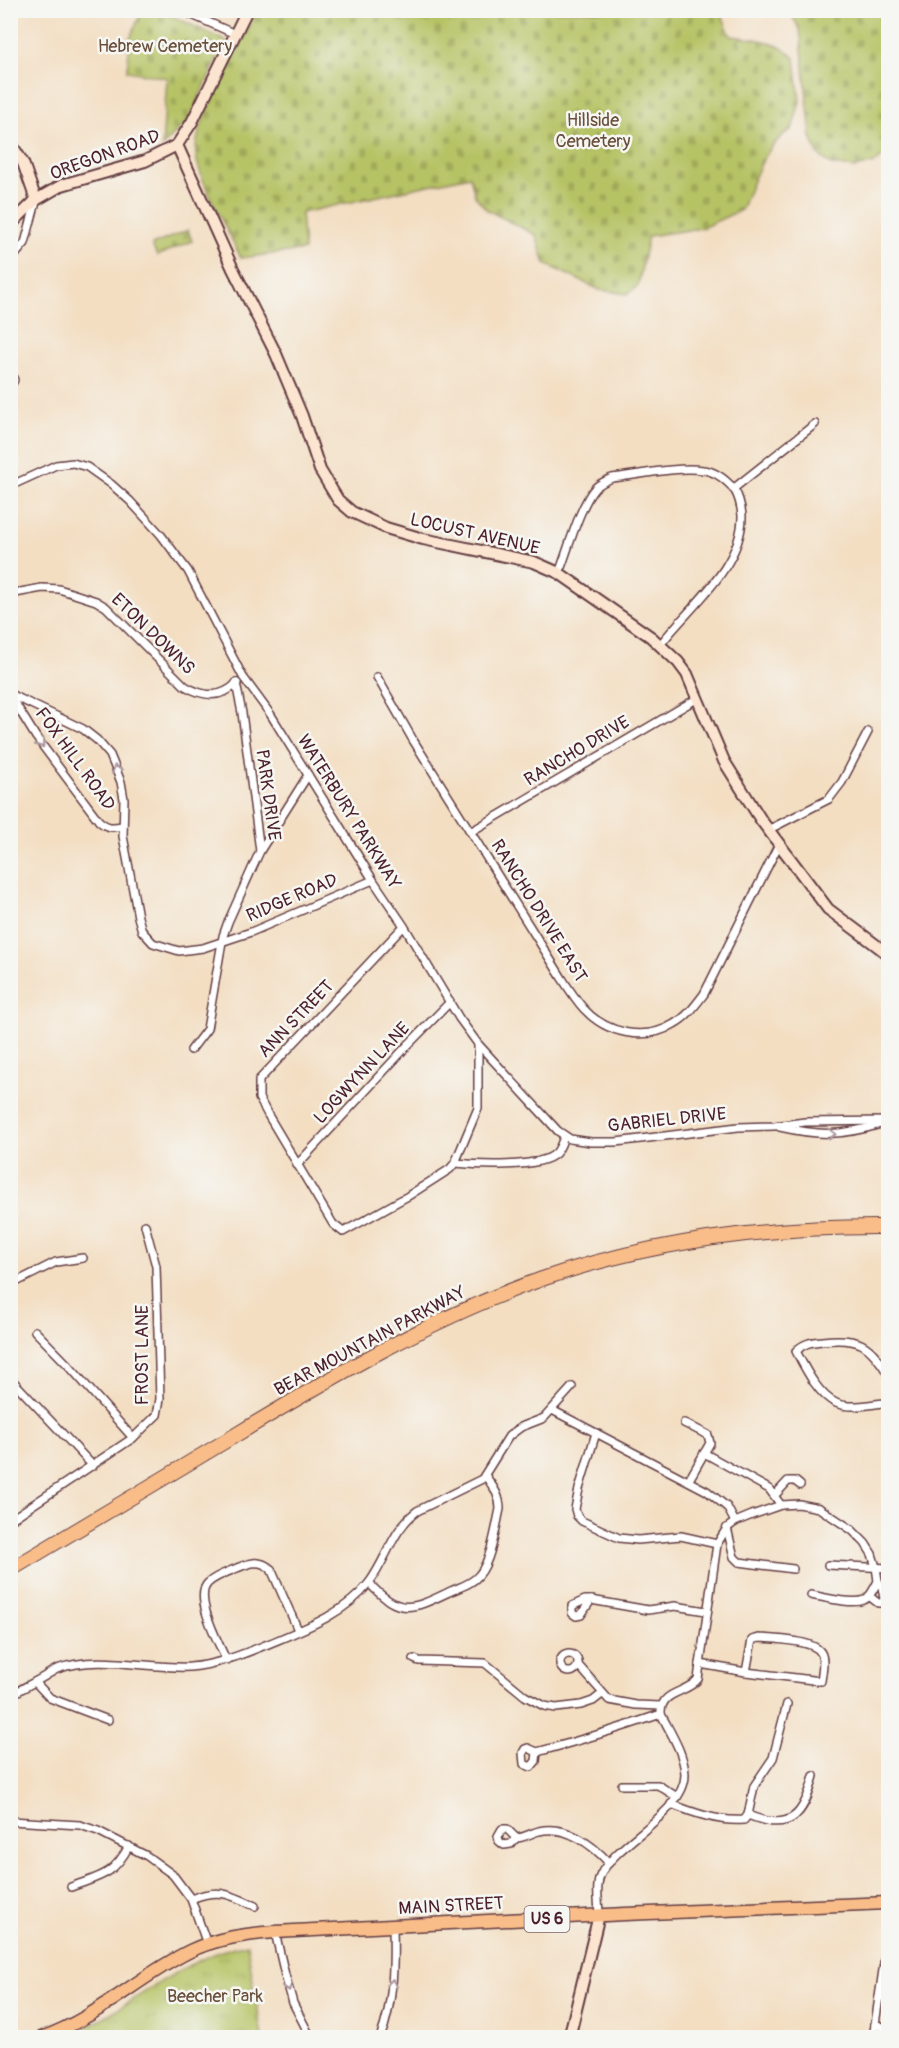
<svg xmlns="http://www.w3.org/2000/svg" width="899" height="2048" viewBox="0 0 899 2048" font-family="Pangolin,sans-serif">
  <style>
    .cemetery { fill: url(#cemetery-stones); stroke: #807148; stroke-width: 1.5 }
    .park { fill: url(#park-tufts); stroke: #807148; stroke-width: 1.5 }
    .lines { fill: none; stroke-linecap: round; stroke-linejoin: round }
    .street-casing { stroke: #633c42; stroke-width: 10 }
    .secondary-casing { stroke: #633c42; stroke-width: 14 }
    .primary-casing { stroke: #633c42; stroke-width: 15 }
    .highway-casing { stroke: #633c42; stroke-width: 16 }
    .street { stroke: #fff; stroke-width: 7 }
    .secondary { stroke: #fce5d0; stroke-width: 10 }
    .primary { stroke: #f8bd89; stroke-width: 12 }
    .highway { stroke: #f8bd89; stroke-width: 14 }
    .oneway { stroke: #ae9aa0 }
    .labels { text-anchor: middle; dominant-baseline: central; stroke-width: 5; stroke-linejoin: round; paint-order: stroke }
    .shield { fill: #f6f6f2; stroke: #7e6067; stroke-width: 1.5 }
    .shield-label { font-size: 16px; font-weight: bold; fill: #4a1f2b }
    .park-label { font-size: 18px; fill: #6a503c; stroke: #f6f6f2 }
    .street-label { font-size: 18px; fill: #4a1f2b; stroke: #f6f6f2 }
  </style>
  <defs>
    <pattern id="cemetery-stones" width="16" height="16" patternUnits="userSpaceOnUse" patternTransform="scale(1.5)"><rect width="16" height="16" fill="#b6c365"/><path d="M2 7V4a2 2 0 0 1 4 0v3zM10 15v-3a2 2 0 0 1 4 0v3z" fill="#9ea758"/></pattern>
    <pattern id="park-tufts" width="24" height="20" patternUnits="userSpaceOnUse" patternTransform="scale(1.5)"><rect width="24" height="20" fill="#b6c365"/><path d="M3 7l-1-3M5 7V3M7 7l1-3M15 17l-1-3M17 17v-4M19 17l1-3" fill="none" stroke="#9ea758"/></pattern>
  </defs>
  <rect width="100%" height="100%" fill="#f6f6f2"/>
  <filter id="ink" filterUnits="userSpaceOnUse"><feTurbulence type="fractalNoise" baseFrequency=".0167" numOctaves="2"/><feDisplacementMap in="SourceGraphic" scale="12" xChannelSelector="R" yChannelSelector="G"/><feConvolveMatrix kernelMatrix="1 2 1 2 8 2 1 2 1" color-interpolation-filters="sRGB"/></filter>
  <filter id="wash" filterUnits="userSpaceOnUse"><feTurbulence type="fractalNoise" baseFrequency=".008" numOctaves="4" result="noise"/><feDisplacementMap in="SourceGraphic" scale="24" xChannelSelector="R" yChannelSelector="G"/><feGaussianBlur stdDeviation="1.35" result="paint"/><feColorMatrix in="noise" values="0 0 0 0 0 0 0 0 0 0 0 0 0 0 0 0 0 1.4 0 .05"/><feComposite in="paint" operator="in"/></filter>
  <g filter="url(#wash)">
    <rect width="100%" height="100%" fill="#f3dec2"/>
    <g class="cemetery">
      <polygon points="142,11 162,11 226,41 189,119 162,147 167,78 127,71 130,38"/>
      <path d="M257,11H720L731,36C758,40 773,38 795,58L800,102L792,129C763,146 754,180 741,210L702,228L648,236L638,286L627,294L600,290L545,264L536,235L487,210L475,196L470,176L301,213L304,250L241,258C229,232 198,180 196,154C195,143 199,132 202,122Z"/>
      <polygon points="789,11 888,11 888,151 875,163 855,168 831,165 818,154 811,137 800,29"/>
      <polygon points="188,230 192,241 157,256 152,245"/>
    </g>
    <path class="park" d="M247,1944L262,2037H66C81,2030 97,2022 111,2013C157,1986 194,1955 247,1944Z"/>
  </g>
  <g filter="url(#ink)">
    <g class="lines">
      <g class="street-casing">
        <g id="street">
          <polyline points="181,10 235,34"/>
          <polyline points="10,261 25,243 36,202"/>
          <polyline points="10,370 14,380 10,387"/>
          <polyline points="10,486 56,465 73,463 87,467 111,484 130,501 161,535 188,571 243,677 271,715 373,880 404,926 459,1018 478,1044 478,1108 455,1163 450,1169 408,1196 343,1232 333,1224 268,1115 259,1098 259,1080 404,926"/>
          <polyline points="733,489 815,424"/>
          <path d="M559,573C568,550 580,505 595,488C600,483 605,481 612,478C637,475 680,466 703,470C716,471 726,480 734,489C739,497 741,506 742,515C743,567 689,607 660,645"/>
          <path d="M10,594L42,588L59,589L96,601L106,607L185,686C204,697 221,699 237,683"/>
          <path d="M377,677L413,740L560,975C567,986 575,999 584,1009C607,1034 645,1042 674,1024C687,1017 695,1006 704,994L779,844"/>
          <polyline points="10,694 83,729 97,740 110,755 121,782 124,799 123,836 138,917 142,931 153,943 179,951 203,948 251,932 373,880"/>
          <path d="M10,695L36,737L99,821C107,828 112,828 122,826"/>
          <polyline points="768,830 829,799 842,782 868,732"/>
          <polyline points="472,831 698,698"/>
          <polyline points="260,851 308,775"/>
          <polyline points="478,1044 558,1131 570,1139 591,1142 616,1142 738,1127 774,1126 805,1122 888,1121"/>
          <polyline points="191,1050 207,1029 223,936 228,922 260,851 242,713 236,683"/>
          <path d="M780,1127C820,1136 842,1136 881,1124"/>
          <path d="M455,1163C475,1165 541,1169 556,1153C560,1149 562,1142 564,1137"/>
          <polyline points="297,1165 407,1046 450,1002"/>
          <polyline points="10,1285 56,1262 83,1258"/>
          <polyline points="35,1331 69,1366 133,1438"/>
          <path d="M888,1374C869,1343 859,1337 822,1341C811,1342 804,1343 796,1351C805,1368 818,1395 836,1403C851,1410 873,1403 888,1403"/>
          <polyline points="10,1378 93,1466"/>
          <polyline points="552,1410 707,1491 727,1507 735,1522"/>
          <polyline points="684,1423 708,1435 710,1443 689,1480"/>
          <polyline points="596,1433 579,1489 575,1509 577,1516 582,1521 619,1538 638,1540 681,1536 717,1544"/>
          <polyline points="704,1453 769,1489 781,1505"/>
          <polyline points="775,1495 788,1481 795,1481 800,1485"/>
          <polyline points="10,1520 133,1438 157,1415 160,1399 156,1266 145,1225"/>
          <polyline points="727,1528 734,1557 739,1562 793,1569"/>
          <polyline points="828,1565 888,1568"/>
          <path d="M369,1583C400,1617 413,1609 451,1591C460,1587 472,1584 479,1575C491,1561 496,1527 500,1509C500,1495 493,1487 485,1475"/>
          <path d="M811,1595C823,1597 852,1605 864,1600C870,1598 875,1587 878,1581"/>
          <polygon points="585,1600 591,1600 581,1615 576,1616 572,1613 572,1606"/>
          <polyline points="591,1600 648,1610 675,1606 706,1611"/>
          <path d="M759,1638C773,1639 815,1640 821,1653C825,1660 822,1672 821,1681L746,1672L752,1640Z"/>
          <circle cx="569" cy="1663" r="9"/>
          <polyline points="414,1659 419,1661 485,1663 525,1696 544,1706 556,1708 581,1705 593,1701 602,1694"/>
          <path d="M226,1660C219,1643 193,1597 208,1583C215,1576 228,1572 237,1568C250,1563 259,1559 271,1569L298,1630"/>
          <polyline points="700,1664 746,1672"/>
          <polyline points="579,1666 609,1700 636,1705 661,1706"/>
          <polyline points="35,1682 50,1698 108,1720"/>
          <path d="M10,1697C19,1689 28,1686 38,1680C44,1677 51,1672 57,1669C99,1654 147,1669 190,1667C217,1665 243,1654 268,1644C304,1629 345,1614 369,1583C387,1559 392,1530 417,1511L482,1479L509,1436L521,1427L544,1418L572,1387"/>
          <polygon points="528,1748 537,1752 536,1761 531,1767 524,1764 523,1753 525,1749"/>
          <path d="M537,1752C579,1741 620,1728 661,1714"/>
          <polyline points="622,1785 658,1785 677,1797"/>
          <path d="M671,1804C694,1813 719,1822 744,1820L748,1815"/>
          <polyline points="748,1815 754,1786 773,1758 787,1704"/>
          <path d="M748,1815C791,1833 804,1815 814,1776"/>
          <polyline points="10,1821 80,1825 98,1831 147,1856 173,1875 191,1899 207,1944"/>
          <polygon points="502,1829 507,1829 516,1838 511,1844 504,1845 499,1841 498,1836"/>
          <path d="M516,1838C524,1838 531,1833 539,1831C566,1825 592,1844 609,1863"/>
          <path d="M71,1887C100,1876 113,1876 129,1846"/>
          <path d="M191,1899C219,1888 229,1894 255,1906"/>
          <path d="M599,1915C599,1903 595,1886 601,1874C617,1842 686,1811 685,1774C684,1753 670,1732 661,1714C660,1690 687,1694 698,1679L717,1544L727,1528L735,1522L752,1515L781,1505L799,1504L819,1508L852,1530L865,1543L872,1554L876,1567L878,1581L882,1587L884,1599L882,1603H878L869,1596"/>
          <polyline points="275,1932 285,1975 293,2003 311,2038"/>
          <polyline points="879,1998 888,1994"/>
          <polyline points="875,2024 888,2029"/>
          <path d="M380,2038C394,2003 394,1963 393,1926"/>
          <polyline points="873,2038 888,1936"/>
        </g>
      </g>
      <g class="secondary-casing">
        <g id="secondary">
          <polyline points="10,142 23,163 36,200"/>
          <polyline points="177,145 233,269 276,354 302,416 320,470 338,500 352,512 386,528 423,539 534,562 559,573 651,637 678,662 687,674 724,761 761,820 828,909 888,954"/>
          <polyline points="10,225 36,200 62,185 145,161 177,145 192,122 247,10"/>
          <polyline points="569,2038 599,1915"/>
        </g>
      </g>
      <g class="primary-casing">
        <path id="primary" d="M41,2038C98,2018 137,1977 190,1951C217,1938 246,1934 275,1932L625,1914L888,1903"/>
      </g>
      <g class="highway-casing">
        <path id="highway" d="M10,1570C85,1525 159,1481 234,1436C332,1377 433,1317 542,1279C652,1241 773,1226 888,1227"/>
      </g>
      <use href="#street" class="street"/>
      <use href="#secondary" class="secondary"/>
      <use href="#primary" class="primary"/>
      <use href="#highway" class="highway"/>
    </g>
    <defs><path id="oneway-chevron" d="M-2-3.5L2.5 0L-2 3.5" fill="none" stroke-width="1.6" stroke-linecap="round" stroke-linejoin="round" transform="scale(1.5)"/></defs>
    <g class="oneway">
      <use href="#oneway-chevron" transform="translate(41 744) rotate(54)"/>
      <use href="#oneway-chevron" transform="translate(116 769) rotate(-111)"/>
      <use href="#oneway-chevron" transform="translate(832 1134) rotate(-1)"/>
      <use href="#oneway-chevron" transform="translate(392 1983) rotate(-83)"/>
      <use href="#oneway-chevron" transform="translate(288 1987) rotate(73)"/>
    </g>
  </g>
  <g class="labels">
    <rect class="shield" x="524.5" y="1906" width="45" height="26" rx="4.5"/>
    <g class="shield-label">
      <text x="547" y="1919">US 6</text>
    </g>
    <g class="park-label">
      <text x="165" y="46">Hebrew Cemetery</text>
      <text x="593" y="120">Hillside<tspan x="593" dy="21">Cemetery</tspan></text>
      <text x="215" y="1996">Beecher Park</text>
    </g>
    <g class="street-label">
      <text transform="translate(105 155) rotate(-20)">OREGON ROAD</text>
      <text transform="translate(475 534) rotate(13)">LOCUST AVENUE</text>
      <text transform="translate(153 634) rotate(44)">ETON DOWNS</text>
      <text transform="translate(577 751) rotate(-31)">RANCHO DRIVE</text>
      <text transform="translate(75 759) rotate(54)">FOX HILL ROAD</text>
      <text transform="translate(268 795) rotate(82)">PARK DRIVE</text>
      <text transform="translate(349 812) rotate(58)">WATERBURY PARKWAY</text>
      <text transform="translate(292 898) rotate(-23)">RIDGE ROAD</text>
      <text transform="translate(539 911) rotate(58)">RANCHO DRIVE EAST</text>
      <text transform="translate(296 1019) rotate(-46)">ANN STREET</text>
      <text transform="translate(362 1073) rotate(-47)">LOGWYNN LANE</text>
      <text transform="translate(667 1120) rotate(-6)">GABRIEL DRIVE</text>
      <text transform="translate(370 1341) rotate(-28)">BEAR MOUNTAIN PARKWAY</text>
      <text transform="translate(142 1355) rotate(-90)">FROST LANE</text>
      <text transform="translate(451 1906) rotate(-3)">MAIN STREET</text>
    </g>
  </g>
  <rect width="899" height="2048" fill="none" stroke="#f6f6f2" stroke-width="36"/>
</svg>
